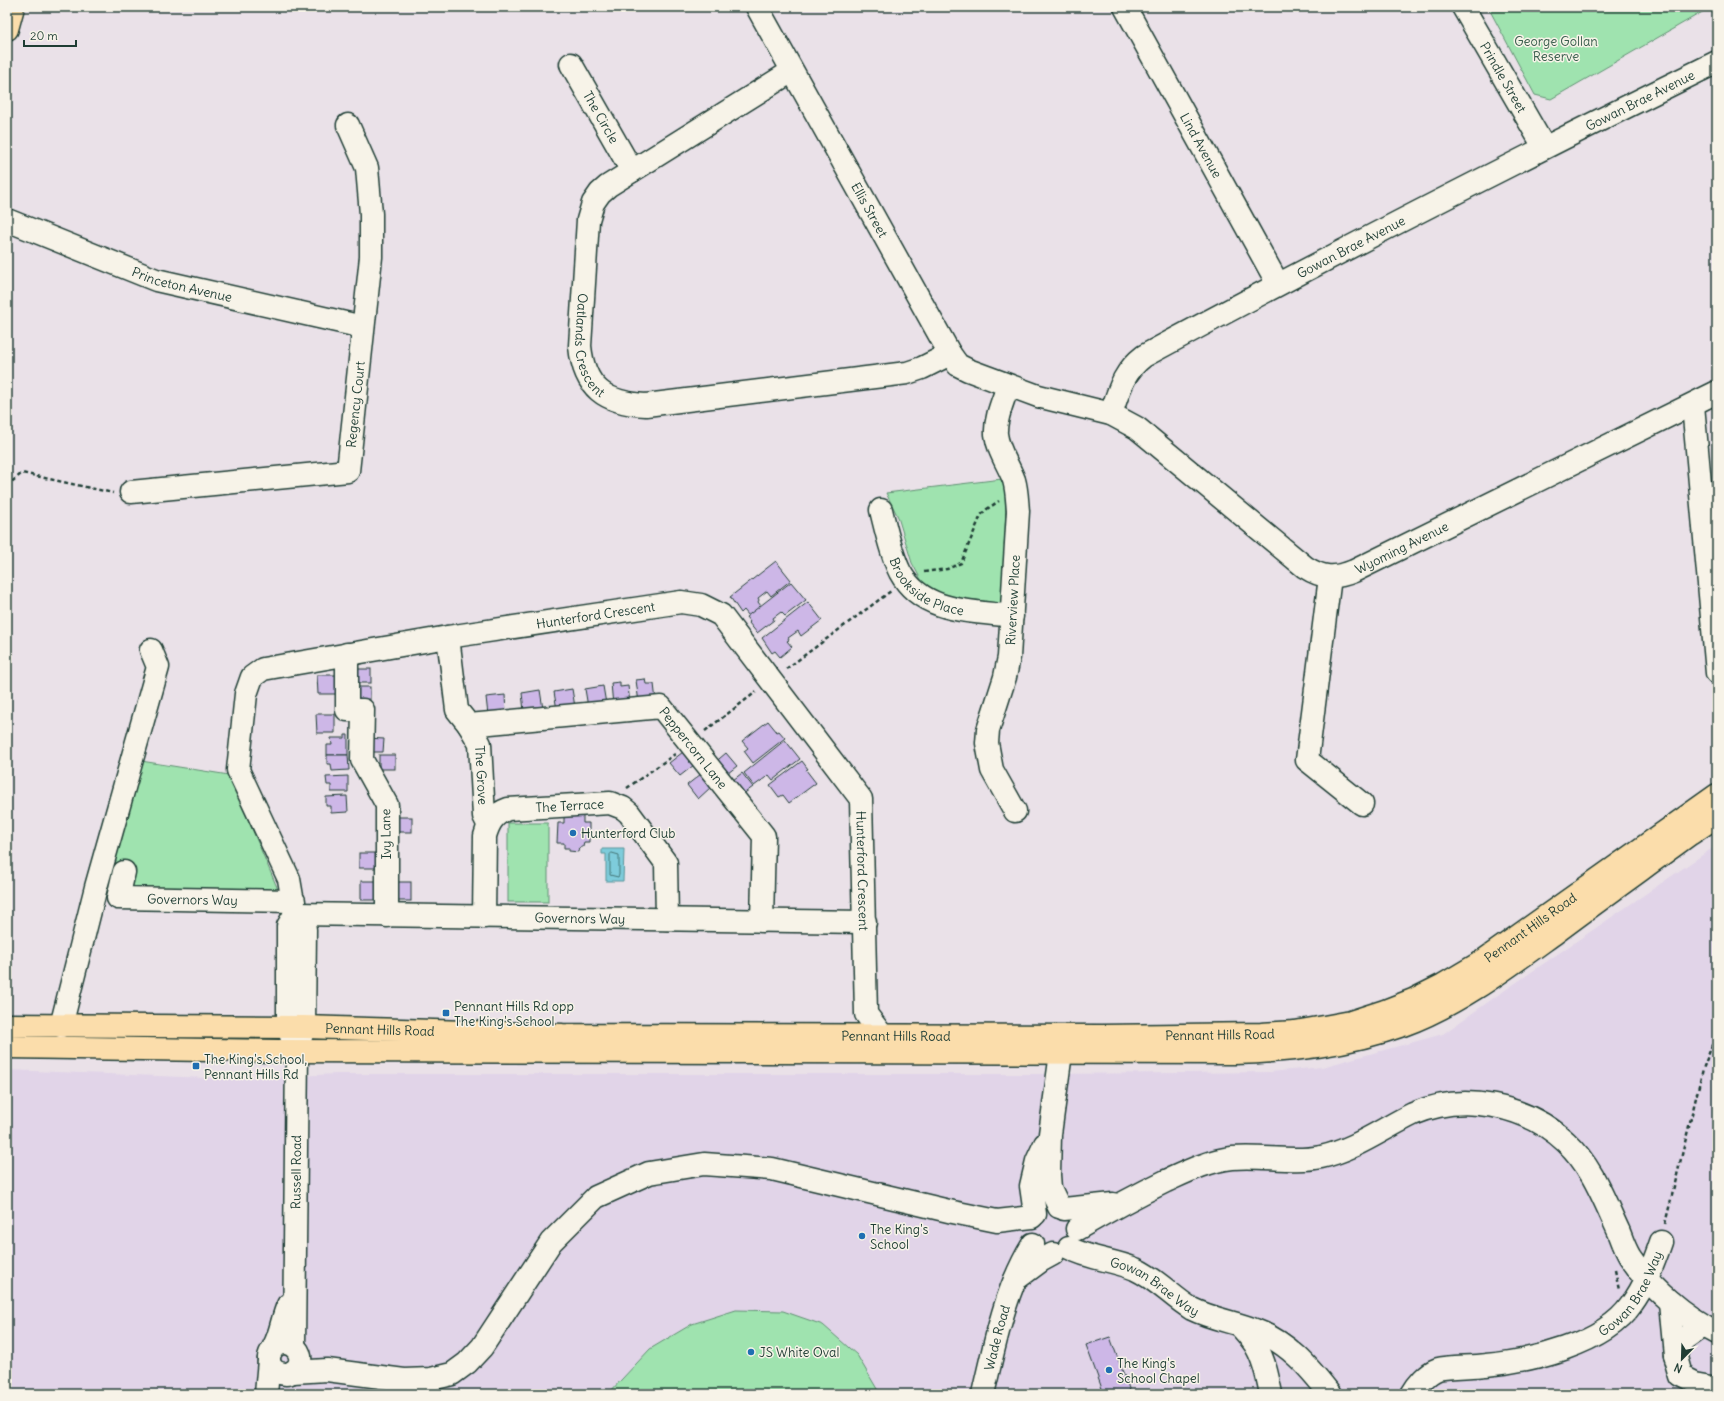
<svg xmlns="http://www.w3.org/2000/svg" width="1724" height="1401" viewBox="0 0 1724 1401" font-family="Delius,sans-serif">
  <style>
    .built { fill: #e1d4e8 }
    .green { fill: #9fe3af; stroke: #5f9072 }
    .water { fill: #7eccdb; stroke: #589398 }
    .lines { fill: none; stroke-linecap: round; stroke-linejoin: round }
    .shore { stroke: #457677; stroke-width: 1 }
    .building { fill: #cdb7e7; stroke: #1f3d34 }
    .minor-casing { stroke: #1f3d34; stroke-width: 25 }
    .major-casing { stroke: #1f3d34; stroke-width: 25 }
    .highway-casing { stroke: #1f3d34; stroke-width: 25 }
    .path { stroke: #1f3d34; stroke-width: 2.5; stroke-dasharray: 4 3; stroke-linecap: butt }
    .minor { stroke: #f7f3e8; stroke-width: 22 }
    .major { stroke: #fbddab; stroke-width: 22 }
    .highway { stroke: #fbddab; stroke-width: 22 }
    .poi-dot { fill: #1f6fb2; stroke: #f7f3e8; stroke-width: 1.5 }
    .labels { text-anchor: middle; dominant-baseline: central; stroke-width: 3; stroke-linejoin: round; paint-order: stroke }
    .park-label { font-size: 13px; fill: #395e4d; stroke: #f7f3e8 }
    .street-label { font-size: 13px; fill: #1f3d34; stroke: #f7f3e8 }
    .poi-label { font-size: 13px; fill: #1f3d34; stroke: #f7f3e8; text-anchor: start }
  </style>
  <rect width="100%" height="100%" fill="#eae1e8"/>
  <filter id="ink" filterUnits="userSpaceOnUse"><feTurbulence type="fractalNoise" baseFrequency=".025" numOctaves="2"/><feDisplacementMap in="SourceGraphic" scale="8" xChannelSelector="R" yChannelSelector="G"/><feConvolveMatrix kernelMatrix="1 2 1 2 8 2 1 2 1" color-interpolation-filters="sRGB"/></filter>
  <g filter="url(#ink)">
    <polygon class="built" points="1717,845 1717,1394 7,1394 7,1070 233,1079 337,1074 1039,1074 1184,1073 1270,1072 1322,1067 1443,1034 1498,995"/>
    <g class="green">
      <polygon points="1488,7 1711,7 1551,99 1535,95"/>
      <polygon points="1002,479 1006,489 1004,604 977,600 945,601 925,587 912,563 898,517 886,493"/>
      <polygon points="141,761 229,775 279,892 105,894"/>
      <rect x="508" y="823" width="40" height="79"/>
      <polygon points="736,1310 783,1311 823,1325 857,1355 880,1394 608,1394 650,1349 692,1324"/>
    </g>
    <polygon class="water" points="602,849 624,849 623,881 606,881 606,854 602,854"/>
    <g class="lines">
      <polygon class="shore" points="612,853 619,855 619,875 618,877 610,875 610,855"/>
    </g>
    <g class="building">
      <polygon points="776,561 791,580 771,596 767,591 758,598 759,600 758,602 761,606 749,616 744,610 741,613 730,597"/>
      <polygon points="791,582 806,600 785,616 781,612 773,618 774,620 757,633 749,623 750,622 746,617"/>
      <polygon points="808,602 822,620 801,636 798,631 788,638 789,640 787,641 792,647 780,657 775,651 772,653 762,638"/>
      <rect x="355" y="669" width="16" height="14"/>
      <polygon points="317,675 336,675 336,694 318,694"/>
      <polygon points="645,679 646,684 654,684 656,701 639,703 636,680"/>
      <polygon points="620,682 620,687 628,686 630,704 613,706 611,683"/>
      <polygon points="603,686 606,704 588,707 585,689"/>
      <rect x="354" y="687" width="16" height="15"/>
      <polygon points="572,689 575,707 557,710 554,692"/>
      <polygon points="540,690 543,709 524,711 522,693"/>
      <polygon points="505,695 506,714 488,715 486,697"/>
      <polygon points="316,714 335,714 335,733 317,733"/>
      <polygon points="768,721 777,732 779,731 785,738 753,763 744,751 748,748 742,741"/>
      <polygon points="345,735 348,735 348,755 327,755 327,745 332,745 331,738 345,738"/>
      <polygon points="367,738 384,739 383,752 367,752"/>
      <polygon points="785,740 800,759 773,780 769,775 754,786 744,773"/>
      <polygon points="683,752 694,765 680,776 669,763"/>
      <polygon points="726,753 737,766 723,777 713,764"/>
      <polygon points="327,755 348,755 349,770 332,771 331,764 327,764"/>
      <rect x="379" y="755" width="16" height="14"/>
      <polygon points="802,761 808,769 806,770 816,783 789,803 783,795 779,797 770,785"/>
      <polygon points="742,773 753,787 739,797 728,784"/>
      <polygon points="701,774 711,787 698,799 687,785"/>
      <polygon points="348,776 348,792 331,792 331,785 327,785 326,777"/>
      <polygon points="347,796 348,812 331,813 331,806 326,806 326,797"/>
      <polygon points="564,815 583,816 583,823 589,823 589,842 584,842 583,847 580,847 579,852 569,851 569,848 564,848 564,843 557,843 558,823 564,823"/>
      <rect x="395" y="817" width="17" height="15"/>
      <rect x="359" y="853" width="17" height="15"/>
      <rect x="361" y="881" width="16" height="19"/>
      <rect x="395" y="882" width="16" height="19"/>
      <polygon points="1110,1337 1131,1394 1104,1394 1086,1345"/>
    </g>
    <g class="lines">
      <g class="minor-casing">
        <g id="minor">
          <path id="s1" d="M757,7L950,354L958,365L968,370L1038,396L1111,414L1137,428L1148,437L1305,567C1322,578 1335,579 1354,571L1717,392"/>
          <path id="s2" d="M1125,7L1278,284"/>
          <path id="s3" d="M1463,7L1544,147"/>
          <path id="s4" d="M571,64L632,171"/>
          <path id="s5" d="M792,71L608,186L600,193L593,203L588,220L580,346C584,388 605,403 646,405L907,373L922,368L950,354"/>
          <path id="s6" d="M7,220L156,280L363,327"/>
          <path d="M1008,386C1003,401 995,418 996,434C998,451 1008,464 1014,480C1017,490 1017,501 1018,511L1009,657L1005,677L988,730L987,743L992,770L1015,811"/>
          <polyline points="1693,405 1717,673"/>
          <path id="s7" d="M1111,414C1119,390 1123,372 1144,356C1333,254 1524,157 1717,62"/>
          <path id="s8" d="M131,492L348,471L371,257V214L367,168L348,125"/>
          <path id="s9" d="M881,510C886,530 891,554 900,572C922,613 972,611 1012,616"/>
          <polyline points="1330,577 1307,760 1362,804"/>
          <path id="s10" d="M448,637L457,710L469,725L480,744L484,816L488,824"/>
          <polyline points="347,654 347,710 363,710 362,760 387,805 387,916"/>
          <path id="s11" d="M469,725L661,707L764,836L762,921"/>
          <path id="s12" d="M124,872L118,898L294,901"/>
          <path id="s13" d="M295,914L865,922"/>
          <path id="s14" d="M484,917L485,836C489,822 494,814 508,809L610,803L623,808L629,813L666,863L667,919"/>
          <polyline points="61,1026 96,887 158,667 151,650"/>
          <polyline points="294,1044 288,1027 288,926 295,914"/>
          <polyline points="1059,1207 1050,1188 1049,1175 1050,1134 1061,1053"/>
          <polyline points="1064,1209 1113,1204"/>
          <polyline points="1035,1214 1031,1186 1037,1161 1045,1144"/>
          <path d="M1077,1229C1106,1212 1135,1196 1166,1181C1188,1171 1208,1161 1232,1158C1262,1155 1292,1163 1321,1157C1356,1149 1382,1129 1413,1114C1463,1092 1527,1105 1566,1142C1592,1166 1604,1200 1619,1232C1622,1240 1625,1249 1630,1257C1651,1289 1683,1316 1717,1333"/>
          <path id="s15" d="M1069,1248C1090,1259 1113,1260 1135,1269C1157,1279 1172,1297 1192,1309C1212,1319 1235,1322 1255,1330C1288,1342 1309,1367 1330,1394"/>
          <polyline points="1015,1280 1042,1260 1053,1254"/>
          <polyline points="1670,1302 1675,1354"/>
          <path d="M1240,1326C1246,1333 1253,1340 1257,1348C1265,1362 1268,1379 1271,1394"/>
          <polyline points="1703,1326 1685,1339 1675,1354 1681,1375 1695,1382 1717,1386"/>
          <path d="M274,1346C296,1334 310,1363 292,1372C288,1375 282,1374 277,1372C273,1370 269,1365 269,1360C268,1354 272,1351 274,1346C281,1333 282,1318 288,1305"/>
          <path id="s16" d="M294,1346L297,1050L304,1027L305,929L295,914L289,879L238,770L246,694L252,677L263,669L448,637L681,602L701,605L721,615L861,799L866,1014L882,1035"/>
          <polyline points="293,1372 327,1370 404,1380 431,1379 452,1374 467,1363 482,1347 551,1242 596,1197 649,1173 704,1164 772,1169 953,1212 997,1221 1032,1217"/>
          <polyline points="266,1394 269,1360"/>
          <path id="s17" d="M983,1394C995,1343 1005,1289 1033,1244"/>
          <path id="s18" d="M1412,1394C1417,1385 1427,1373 1438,1369C1449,1366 1473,1367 1486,1365C1531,1361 1604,1344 1631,1305C1645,1286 1653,1265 1661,1242"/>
        </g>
      </g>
      <g class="major-casing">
        <polyline id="major" points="7,29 13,7"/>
      </g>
      <g class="highway-casing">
        <g id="highway">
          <path id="s19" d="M7,1025L304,1027L563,1035L1102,1036L1261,1034L1295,1032L1324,1027L1351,1022L1385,1011L1413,1000L1443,985L1480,963L1717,795"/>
          <path d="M7,1047L278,1051L1234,1053C1293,1051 1347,1045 1403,1025C1458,1005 1509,966 1556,932C1600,899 1645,867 1690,834L1717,816"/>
        </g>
      </g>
      <g class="path">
        <polyline points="7,486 22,473 113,493"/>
        <polyline points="924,572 947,569 961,563 981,515 987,509 999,501"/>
        <polyline points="786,669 891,591"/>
        <polyline points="705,731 756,692"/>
        <polyline points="627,788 675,754"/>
        <polyline points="1665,1224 1703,1069 1717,1032"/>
        <polyline points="1615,1270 1619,1289"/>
      </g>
      <use href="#minor" class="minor"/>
      <use href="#major" class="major"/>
      <use href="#highway" class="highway"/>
    </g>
  </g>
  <g class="poi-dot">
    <circle cx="573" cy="833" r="4"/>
    <rect x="442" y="1009" width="8" height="8" rx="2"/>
    <rect x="192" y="1062" width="8" height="8" rx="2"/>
    <circle cx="862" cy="1236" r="4"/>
    <circle cx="751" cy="1352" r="4"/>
    <circle cx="1109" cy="1370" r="4"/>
  </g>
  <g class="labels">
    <g class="park-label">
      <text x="1556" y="41">George Gollan<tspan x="1556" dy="15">Reserve</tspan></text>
    </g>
    <g class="street-label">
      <text stroke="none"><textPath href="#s3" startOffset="81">Prindle Street</textPath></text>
      <text stroke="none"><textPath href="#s7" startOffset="626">Gowan Brae Avenue</textPath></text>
      <text stroke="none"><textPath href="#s4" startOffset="61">The Circle</textPath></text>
      <text stroke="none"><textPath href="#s2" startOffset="158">Lind Avenue</textPath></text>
      <text stroke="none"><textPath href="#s1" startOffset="232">Ellis Street</textPath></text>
      <text stroke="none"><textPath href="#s7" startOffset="302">Gowan Brae Avenue</textPath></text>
      <text stroke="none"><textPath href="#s6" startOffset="187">Princeton Avenue</textPath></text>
      <text stroke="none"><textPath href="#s5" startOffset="385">Oatlands Crescent</textPath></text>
      <text stroke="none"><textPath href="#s8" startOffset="285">Regency Court</textPath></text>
      <text stroke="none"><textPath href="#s1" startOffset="924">Wyoming Avenue</textPath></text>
      <text stroke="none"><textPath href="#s9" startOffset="96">Brookside Place</textPath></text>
      <text transform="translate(1013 600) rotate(-87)">Riverview Place</text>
      <text stroke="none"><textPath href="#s16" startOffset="1037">Hunterford Crescent</textPath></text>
      <text stroke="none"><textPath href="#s11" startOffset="245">Peppercorn Lane</textPath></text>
      <text stroke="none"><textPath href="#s10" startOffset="146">The Grove</textPath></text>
      <text stroke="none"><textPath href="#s14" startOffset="180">The Terrace</textPath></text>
      <text transform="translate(386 834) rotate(-91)">Ivy Lane</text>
      <text stroke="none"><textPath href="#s16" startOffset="1469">Hunterford Crescent</textPath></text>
      <text stroke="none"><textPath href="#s12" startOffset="101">Governors Way</textPath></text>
      <text stroke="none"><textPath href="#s13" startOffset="285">Governors Way</textPath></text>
      <text stroke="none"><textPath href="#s19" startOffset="1549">Pennant Hills Road</textPath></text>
      <text stroke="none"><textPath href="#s19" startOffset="373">Pennant Hills Road</textPath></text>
      <text stroke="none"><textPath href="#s19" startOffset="1213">Pennant Hills Road</textPath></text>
      <text stroke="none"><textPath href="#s19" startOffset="889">Pennant Hills Road</textPath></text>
      <text stroke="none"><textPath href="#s16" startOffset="174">Russell Road</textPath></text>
      <text stroke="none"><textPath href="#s15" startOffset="95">Gowan Brae Way</textPath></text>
      <text stroke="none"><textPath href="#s18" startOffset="255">Gowan Brae Way</textPath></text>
      <text stroke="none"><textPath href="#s17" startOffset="58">Wade Road</textPath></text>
    </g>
    <g class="poi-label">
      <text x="581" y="833">Hunterford Club</text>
      <text x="454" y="1006">Pennant Hills Rd opp<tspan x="454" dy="15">The King's School</tspan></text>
      <text x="204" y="1059">The King's School,<tspan x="204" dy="15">Pennant Hills Rd</tspan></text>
      <text x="870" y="1229">The King's<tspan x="870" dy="15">School</tspan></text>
      <text x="759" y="1352">JS White Oval</text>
      <text x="1117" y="1363">The King's<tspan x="1117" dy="15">School Chapel</tspan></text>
    </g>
  </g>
  <rect width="1724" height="1401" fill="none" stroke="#f7f3e8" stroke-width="24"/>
  <rect x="12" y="12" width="1700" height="1377" fill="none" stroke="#1f3d34" stroke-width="1.5" filter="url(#ink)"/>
  <g transform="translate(1682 1359) rotate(203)" stroke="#f7f3e8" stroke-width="3" paint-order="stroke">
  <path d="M0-3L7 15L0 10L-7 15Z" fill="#1f3d34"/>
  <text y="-6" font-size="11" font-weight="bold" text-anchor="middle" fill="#1f3d34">N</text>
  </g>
  <path d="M24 40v6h52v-6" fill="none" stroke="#1f3d34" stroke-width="2"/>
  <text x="30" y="40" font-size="12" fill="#1f3d34" stroke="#f7f3e8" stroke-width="3" paint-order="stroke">20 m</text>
</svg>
